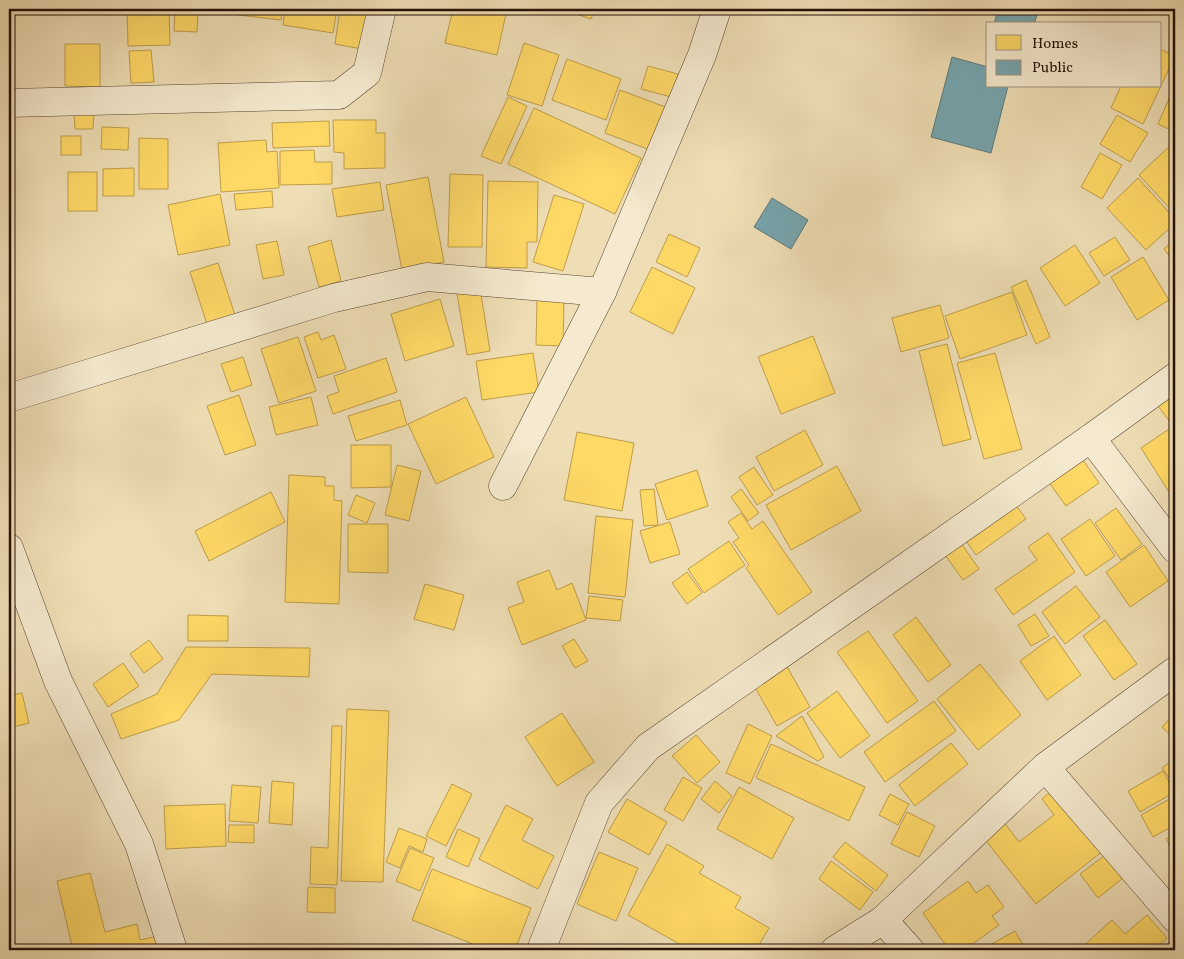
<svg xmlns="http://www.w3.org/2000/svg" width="1184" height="959" viewBox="0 0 1184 959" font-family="Vollkorn,serif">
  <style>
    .homes { fill: #ffd966; stroke: #be9d4a }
    .public { fill: #76a5af; stroke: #5e797d }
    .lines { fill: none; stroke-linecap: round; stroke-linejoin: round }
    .street-casing { stroke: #584433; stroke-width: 29 }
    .street { stroke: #f5eacf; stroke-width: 28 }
  </style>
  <rect width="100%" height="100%" fill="#efdeb5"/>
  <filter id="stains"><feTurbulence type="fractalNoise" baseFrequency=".004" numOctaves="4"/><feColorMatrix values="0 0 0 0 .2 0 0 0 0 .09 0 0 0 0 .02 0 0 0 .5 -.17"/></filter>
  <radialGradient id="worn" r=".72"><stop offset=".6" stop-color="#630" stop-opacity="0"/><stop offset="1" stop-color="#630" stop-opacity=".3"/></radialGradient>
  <g class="homes">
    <polygon points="127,9 169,9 170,45 128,46"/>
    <polygon points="175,9 198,9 197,32 174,31"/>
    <polygon points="230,9 282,9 281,20 230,14"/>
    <polygon points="285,9 337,9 333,33 283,25"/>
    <polygon points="340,9 374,9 367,50 335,44"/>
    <polygon points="453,9 507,9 497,55 445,43"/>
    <polygon points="562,9 595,9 591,19"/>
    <polygon points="524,43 559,55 542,106 507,95"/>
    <polygon points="65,44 100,44 100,87 65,86"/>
    <polygon points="1160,49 1175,56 1143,124 1111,108 1121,86 1160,86"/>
    <polygon points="151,50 154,82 131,83 129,51"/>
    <polygon points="567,59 621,79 606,120 552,100"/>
    <polygon points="648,66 678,74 671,97 641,89"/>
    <polygon points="1174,87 1175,87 1175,132 1158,124"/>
    <polygon points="620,90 668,108 653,151 605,133"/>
    <polygon points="508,97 527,106 501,164 481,156"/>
    <polygon points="534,108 641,158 615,214 508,164"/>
    <polygon points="94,113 93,129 75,129 74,114"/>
    <polygon points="1117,115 1148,133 1130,162 1100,144"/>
    <polygon points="333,120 376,120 376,133 385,133 385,168 344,169 344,153 334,152"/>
    <polygon points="329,121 330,146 273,148 272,123"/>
    <polygon points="102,127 129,128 128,150 101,149"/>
    <rect x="61" y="136" width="20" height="19"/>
    <polygon points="139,138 168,139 168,189 139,189"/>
    <polygon points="266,140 267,152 277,151 279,188 221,192 218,143"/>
    <polygon points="1175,141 1175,214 1139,175"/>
    <polygon points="314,150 315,162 332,162 332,184 280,185 280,151"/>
    <polygon points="1100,153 1122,165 1102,199 1081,187"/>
    <polygon points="134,168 134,196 103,196 103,169"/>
    <rect x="68" y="172" width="29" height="39"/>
    <polygon points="450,174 483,175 482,247 448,247"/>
    <polygon points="428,177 444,262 402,270 386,185"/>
    <polygon points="1138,178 1175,219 1175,223 1146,250 1107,208"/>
    <polygon points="488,181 538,182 537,242 527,242 527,268 486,267"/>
    <polygon points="380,182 384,210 337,217 332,189"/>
    <polygon points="272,191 273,207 236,210 234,194"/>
    <polygon points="220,194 230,245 178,255 168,205"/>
    <polygon points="554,195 584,204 563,271 533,262"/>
    <polygon points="669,234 700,248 687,277 656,262"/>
    <polygon points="1115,237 1130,260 1104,276 1089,253"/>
    <polygon points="1175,239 1175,263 1164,249"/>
    <polygon points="331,240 341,281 319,287 308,247"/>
    <polygon points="277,241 284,275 263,279 256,245"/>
    <polygon points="1075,245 1100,283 1065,306 1040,268"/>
    <polygon points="1143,257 1169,300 1137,320 1111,277"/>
    <polygon points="218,263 235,315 207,324 190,272"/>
    <polygon points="652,267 695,288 673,334 630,312"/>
    <polygon points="1026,280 1050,337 1036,344 1011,287"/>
    <polygon points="480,288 490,351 467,355 457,293"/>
    <polygon points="1012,292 1027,335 960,359 945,316"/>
    <polygon points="440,299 454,346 405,361 391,314"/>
    <polygon points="537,299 564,299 563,346 536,345"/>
    <polygon points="940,305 949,338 901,352 892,318"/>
    <polygon points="318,332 321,340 334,335 346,369 318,378 304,337"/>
    <polygon points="813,336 835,393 781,414 758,357"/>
    <polygon points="298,337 316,391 279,403 261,349"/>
    <polygon points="947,344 971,439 943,446 919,351"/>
    <polygon points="533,353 539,392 482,400 476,361"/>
    <polygon points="995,353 1022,449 984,459 957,363"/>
    <polygon points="243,357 252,385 231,392 221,364"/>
    <polygon points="386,358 397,392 333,414 327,396 339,392 334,376"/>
    <polygon points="1175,394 1175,419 1170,422 1158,406"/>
    <polygon points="239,395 256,445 225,455 207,406"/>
    <polygon points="311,397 318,425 276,435 269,407"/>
    <polygon points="466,397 494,457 436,484 408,424"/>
    <polygon points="400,400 407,425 356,441 348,416"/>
    <polygon points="1175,425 1175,488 1169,492 1141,448"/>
    <polygon points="805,430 823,465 774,491 756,457"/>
    <polygon points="577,432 634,443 622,511 564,500"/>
    <polygon points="351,445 391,445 391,487 351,488"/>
    <polygon points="1081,457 1099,483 1066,506 1048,481"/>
    <polygon points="397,465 421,471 409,521 385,515"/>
    <polygon points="837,466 861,511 791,550 766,505"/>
    <polygon points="754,467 773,495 757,505 739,477"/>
    <polygon points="697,470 708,506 667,520 655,484"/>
    <polygon points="289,475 325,477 325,486 334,486 334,500 342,501 339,604 285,602"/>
    <polygon points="654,489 658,525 644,526 640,490"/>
    <polygon points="741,489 759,513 748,521 731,497"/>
    <polygon points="271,492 285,522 209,561 195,531"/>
    <polygon points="356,495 375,503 367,523 348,515"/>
    <polygon points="1013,501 1026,519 976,555 964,538"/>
    <polygon points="1116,508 1142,544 1121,560 1095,523"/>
    <polygon points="741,513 752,529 763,521 812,592 778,615 746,568 749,565 733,542 739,538 728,522"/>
    <polygon points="596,516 633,520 625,597 588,593"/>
    <polygon points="1090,519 1115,556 1086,576 1061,539"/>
    <polygon points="670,522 680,554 650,563 640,531"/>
    <polygon points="348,524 388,524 388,573 348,572"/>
    <polygon points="1048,533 1075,572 1013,615 995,589 1037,560 1028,547"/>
    <polygon points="729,541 745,565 704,593 688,569"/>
    <polygon points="961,543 979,569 963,580 945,555"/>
    <polygon points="1144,545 1168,581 1130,607 1106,572"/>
    <polygon points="549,570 557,590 572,583 586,620 522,645 508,608 524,602 517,582"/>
    <polygon points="687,572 702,593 687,604 672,583"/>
    <polygon points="425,584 464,595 454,630 414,619"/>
    <polygon points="1076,586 1100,617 1065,644 1042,612"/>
    <polygon points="589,596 623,600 620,621 586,618"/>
    <polygon points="1035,614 1049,636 1031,646 1018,625"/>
    <polygon points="188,615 228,616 228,641 188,641"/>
    <polygon points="916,617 951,665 928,682 893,635"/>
    <polygon points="1105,620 1137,664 1114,680 1083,636"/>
    <polygon points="868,631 918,701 887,723 837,652"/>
    <polygon points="1054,636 1081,675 1047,700 1020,661"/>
    <polygon points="574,639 588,661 575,668 562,646"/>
    <polygon points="149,640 163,659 144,673 130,654"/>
    <polygon points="186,647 310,648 309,677 212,674 179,720 121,739 111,714 157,694"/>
    <polygon points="123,663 139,686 108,707 93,684"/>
    <polygon points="980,664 1021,715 978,750 937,699"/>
    <polygon points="786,665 810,707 777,726 753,684"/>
    <polygon points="837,691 870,736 840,758 807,713"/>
    <polygon points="22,693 29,723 9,728 9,696"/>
    <polygon points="934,701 956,731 885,782 864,752"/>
    <polygon points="347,709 389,711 383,882 341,881"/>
    <polygon points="562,713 594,762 557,786 525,737"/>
    <polygon points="1175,713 1175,739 1162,727"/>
    <polygon points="802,716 824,757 818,761 776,736"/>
    <polygon points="748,724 772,736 750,784 726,773"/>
    <polygon points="332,726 342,726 337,885 310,884 311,847 328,848"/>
    <polygon points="696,735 720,762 697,783 672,756"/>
    <polygon points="951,743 968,764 915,806 899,785"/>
    <polygon points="771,744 865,787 849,821 756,778"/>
    <polygon points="1175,758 1175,781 1173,783 1162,768"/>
    <polygon points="1163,771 1175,792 1140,812 1128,791"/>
    <polygon points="683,777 702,788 683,821 664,810"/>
    <polygon points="272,781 294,783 292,825 269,823"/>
    <polygon points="715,781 732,796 719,813 701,799"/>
    <polygon points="452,784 472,794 446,846 426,836"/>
    <polygon points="232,785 261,787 258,823 229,821"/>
    <polygon points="739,787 794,818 772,859 717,829"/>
    <polygon points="1055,788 1104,850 1036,904 983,837 1003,821 1019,842 1054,815 1042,799"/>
    <polygon points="890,794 909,804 898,825 879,815"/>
    <polygon points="1175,796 1175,825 1153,837 1141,815"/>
    <polygon points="627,799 667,822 649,855 608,832"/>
    <polygon points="225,804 226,846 166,849 164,806"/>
    <polygon points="506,805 533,819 522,840 554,856 538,889 479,859"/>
    <polygon points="907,812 935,826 919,857 891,844"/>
    <polygon points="229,825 254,825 254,843 228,842"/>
    <polygon points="399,828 427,839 423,852 409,846 400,868 386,862"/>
    <polygon points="458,829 480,839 468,867 446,857"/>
    <polygon points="1175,834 1175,855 1166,839"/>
    <polygon points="845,842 888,875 876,891 833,857"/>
    <polygon points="667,844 704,866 699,873 741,897 735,908 769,928 756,950 690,950 628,915"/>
    <polygon points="410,848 434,858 420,891 396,881"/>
    <polygon points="599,852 638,868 616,921 577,904"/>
    <polygon points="1105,855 1123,878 1098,898 1080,874"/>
    <polygon points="831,861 873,892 860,910 819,879"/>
    <polygon points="432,869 531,908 515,950 488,950 412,920"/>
    <polygon points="90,873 105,932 137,924 140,940 158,936 162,950 73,950 57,881"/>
    <polygon points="968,881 976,893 988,885 1004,907 992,916 999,925 964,950 949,950 923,913"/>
    <polygon points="308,887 335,888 335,913 307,912"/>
    <polygon points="1147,915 1167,938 1154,950 1079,950 1112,920 1125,934"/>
    <polygon points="1015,931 1026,950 981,950"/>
    <polygon points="1171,941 1175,946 1175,950 1160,950"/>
  </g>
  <g class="public">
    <polygon points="998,9 1039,9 1034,24 994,24"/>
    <polygon points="1120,9 1147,9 1145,15"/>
    <polygon points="952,57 988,67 988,86 1008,86 991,153 931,137"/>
    <polygon points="772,198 808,220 791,249 754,227"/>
  </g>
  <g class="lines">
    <g class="street-casing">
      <g id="street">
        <polyline points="9,103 339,95 367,73 382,9"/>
        <polyline points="9,398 334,298 427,277 602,292"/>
        <polyline points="1091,438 1175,549"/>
        <polyline points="503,486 602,292 702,55 717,9"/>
        <polyline points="9,548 58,681 139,844 173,950"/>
        <polyline points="1045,767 1175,918"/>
        <polyline points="883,920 910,950"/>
        <polyline points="541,950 599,803 648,747 1091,438 1175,377"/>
        <polyline points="835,950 883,920 1045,767 1175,671"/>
      </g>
    </g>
    <use href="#street" class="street"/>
  </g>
  <rect width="1184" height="959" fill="none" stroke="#efdeb5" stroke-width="30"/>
  <rect x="10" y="10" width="1164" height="939" fill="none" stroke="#251108" stroke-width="2.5"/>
  <rect x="15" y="15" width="1154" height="929" fill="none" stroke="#251108"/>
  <rect x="986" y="22" width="175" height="65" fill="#f5eacf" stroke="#a2937f"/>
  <rect x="996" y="35" width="25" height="15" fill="#ffd966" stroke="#a2937f"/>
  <text x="1032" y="48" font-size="15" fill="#251108">Homes</text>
  <rect x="996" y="60" width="25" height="15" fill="#76a5af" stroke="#a2937f"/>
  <text x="1032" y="72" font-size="15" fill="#251108">Public</text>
  <rect width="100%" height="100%" filter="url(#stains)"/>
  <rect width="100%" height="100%" fill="url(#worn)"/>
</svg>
